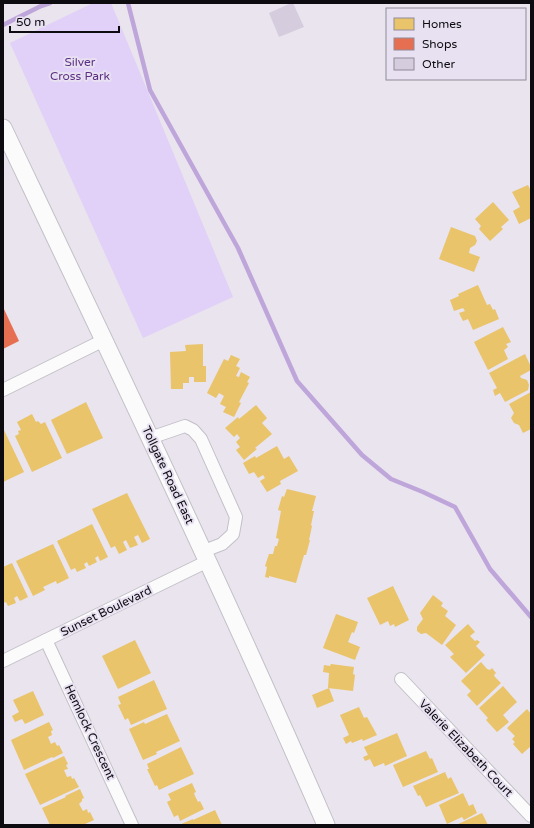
<svg xmlns="http://www.w3.org/2000/svg" width="534" height="828" viewBox="0 0 534 828" font-family="'Varela Round',sans-serif">
  <style>
    .green { fill: #e1d0f7 }
    .homes { fill: #e9c46a }
    .shops { fill: #e76f51 }
    .lines { fill: none; stroke-linecap: round; stroke-linejoin: round }
    .stream { stroke: #bea5da; stroke-width: 4.5 }
    .building { fill: #d5ccde }
    .street-casing { stroke: #c3c0c7; stroke-width: 14 }
    .secondary-casing { stroke: #c3c0c7; stroke-width: 19 }
    .street { stroke: #fcfbfc; stroke-width: 12 }
    .secondary { stroke: #fcfbfc; stroke-width: 17 }
    .labels { text-anchor: middle; dominant-baseline: central; stroke-width: 4; stroke-linejoin: round; paint-order: stroke }
    .park-label { font-size: 12px; fill: #5c3084; stroke: #e8e1f1 }
    .street-label { font-size: 12px; fill: #0d0b10; stroke: #e8e1f1 }
  </style>
  <rect width="100%" height="100%" fill="#e9e4ee"/>
  <polygon class="green" points="93,3 111,3 233,297 143,338 10,43"/>
  <g class="homes">
    <polygon points="528,185 531,191 531,218 519,224 513,211 520,207 512,192"/>
    <polygon points="493,202 509,220 501,227 503,229 490,241 479,229 481,226 475,219"/>
    <polygon points="451,227 475,236 477,241 475,245 470,248 469,253 480,257 474,272 439,259"/>
    <polygon points="478,285 487,305 490,304 493,310 495,309 499,319 473,330 468,319 463,321 459,313 465,311 463,308 454,311 450,300 459,296 458,294"/>
    <polygon points="503,327 511,342 506,344 508,347 504,350 508,359 488,370 474,342"/>
    <polygon points="203,344 203,366 206,366 206,382 194,382 194,377 189,377 189,383 183,383 183,389 171,389 170,352 186,351 185,345"/>
    <polygon points="525,354 531,367 531,370 520,376 521,378 527,380 529,385 528,390 505,402 500,393 495,396 493,390 497,388 489,373"/>
    <polygon points="231,355 240,359 236,366 240,368 236,376 239,377 241,372 250,377 247,382 249,383 239,402 241,403 234,417 223,412 226,407 220,404 224,396 219,393 216,398 207,393 224,359 228,361"/>
    <polygon points="531,392 531,429 523,433 519,425 514,423 511,418 514,413 509,404"/>
    <polygon points="86,402 103,438 67,454 51,420"/>
    <polygon points="256,405 267,418 262,423 272,434 255,448 257,449 244,460 236,450 240,447 236,442 240,438 237,434 234,437 225,428 238,417 239,419"/>
    <polygon points="32,414 36,422 38,421 41,424 45,422 62,458 32,472 15,436 19,434 18,431 21,430 17,422"/>
    <polygon points="3,428 24,472 3,482"/>
    <polygon points="277,446 284,459 289,456 298,471 280,481 281,484 267,492 260,481 265,478 263,475 258,478 254,472 249,474 243,463 255,456 256,458"/>
    <polygon points="287,489 316,496 312,511 314,511 311,525 312,526 309,540 310,540 306,555 304,555 296,583 269,576 269,578 265,577 267,567 265,566 269,554 273,554 275,546 277,546 279,539 276,538 281,511 278,510 282,496 284,497"/>
    <polygon points="127,493 150,539 142,543 138,535 134,537 138,545 130,548 126,540 123,542 127,550 119,554 115,546 111,548 92,509"/>
    <polygon points="92,524 108,557 100,561 98,556 95,558 97,562 89,566 87,562 84,564 86,568 77,572 75,568 71,570 57,541"/>
    <polygon points="53,544 69,578 57,584 56,581 43,587 45,590 33,596 16,561"/>
    <polygon points="12,563 28,597 20,601 17,596 14,598 16,603 8,606 6,602 3,603 3,567"/>
    <polygon points="393,586 409,620 395,627 394,624 390,626 388,621 380,625 367,598"/>
    <polygon points="433,595 443,603 441,606 448,611 445,616 456,625 442,645 426,633 421,634 417,631 417,627 423,619 420,613"/>
    <polygon points="336,614 358,622 354,633 352,632 348,642 360,647 355,660 323,648"/>
    <polygon points="468,624 475,632 470,636 475,641 477,640 480,642 476,646 485,655 466,673 450,657 454,654 445,645"/>
    <polygon points="135,640 151,673 118,689 102,656"/>
    <polygon points="481,662 487,669 490,670 492,668 496,673 494,675 495,677 501,683 477,706 467,695 471,691 461,681"/>
    <polygon points="331,664 354,667 353,674 355,675 353,691 328,688 329,673 323,672 324,665 330,666"/>
    <polygon points="154,680 167,709 131,725 128,718 125,720 118,705 121,704 118,697"/>
    <polygon points="503,686 517,702 503,715 509,722 497,732 486,720 488,718 479,708"/>
    <polygon points="329,688 334,701 317,708 312,695"/>
    <polygon points="33,691 44,715 25,724 22,719 15,722 12,716 19,712 13,700"/>
    <polygon points="359,707 364,718 367,717 377,735 363,741 362,739 352,743 351,741 346,744 343,738 349,735 340,715"/>
    <polygon points="527,709 531,714 531,746 522,754 513,744 515,742 512,739 515,736 507,728"/>
    <polygon points="167,714 180,741 156,752 157,754 143,760 129,729 144,722 145,724"/>
    <polygon points="49,722 53,730 51,731 52,735 48,737 51,744 55,742 57,746 59,745 63,753 53,758 52,757 24,770 11,740"/>
    <polygon points="397,733 407,756 385,766 384,763 374,767 370,759 365,761 363,757 368,755 364,747"/>
    <polygon points="181,747 194,774 159,790 157,785 155,786 147,769 149,769 147,764"/>
    <polygon points="426,751 430,759 432,758 438,772 403,787 393,765"/>
    <polygon points="64,756 68,764 66,765 68,769 64,770 67,777 71,776 72,779 74,778 79,787 40,805 25,774"/>
    <polygon points="445,772 448,779 451,777 459,793 426,807 420,795 418,796 413,786"/>
    <polygon points="192,783 196,792 194,793 195,796 198,802 200,801 204,809 180,821 178,815 174,817 167,802 171,800 168,794"/>
    <polygon points="80,789 84,798 82,799 82,801 79,804 83,811 87,809 88,813 90,812 94,820 83,825 50,825 42,808 66,797 65,796"/>
    <polygon points="463,793 469,806 473,804 477,813 464,820 462,817 447,824 439,805"/>
    <polygon points="215,810 222,825 179,825 193,819 193,820"/>
    <polygon points="482,813 488,825 456,825"/>
  </g>
  <polygon class="shops" points="3,307 19,341 3,349"/>
  <g class="lines">
    <g class="stream">
      <polyline points="128,3 150,90 238,248 297,381 362,455 391,479 423,492 455,507 490,569 531,617"/>
      <polyline points="3,25 41,6 50,3"/>
    </g>
  </g>
  <polygon class="building" points="291,3 293,3 304,27 279,37 269,13"/>
  <g class="lines">
    <g class="street-casing">
      <g id="street">
        <polyline points="3,390 104,340"/>
        <polyline points="150,438 185,426 193,430 201,439 236,517 233,534 222,544 204,551"/>
        <polyline points="46,640 132,825"/>
        <polyline points="3,661 208,561"/>
        <polyline points="401,679 531,816"/>
      </g>
    </g>
    <g class="secondary-casing">
      <path id="secondary" d="M3,128C113,359 224,590 326,825"/>
    </g>
    <use href="#street" class="street"/>
    <use href="#secondary" class="secondary"/>
  </g>
  <g class="labels">
    <g class="park-label">
      <text x="80" y="62">Silver<tspan x="80" dy="14">Cross Park</tspan></text>
    </g>
    <g class="street-label">
      <text transform="translate(168 475) rotate(65)">Tollgate Road East</text>
      <text transform="translate(106 611) rotate(-26)">Sunset Boulevard</text>
      <text transform="translate(90 732) rotate(65)">Hemlock Crescent</text>
      <text transform="translate(466 748) rotate(46)">Valerie Elizabeth Court</text>
    </g>
  </g>
  <rect width="534" height="828" fill="none" stroke="#0d0b10" stroke-width="8"/>
  <rect x="386" y="8" width="140" height="72" fill="#e8e1f1" stroke="#908b97"/>
  <rect x="394" y="18" width="20" height="12" fill="#e9c46a" stroke="#908b97"/>
  <text x="422" y="28" font-size="12" fill="#0d0b10">Homes</text>
  <rect x="394" y="38" width="20" height="12" fill="#e76f51" stroke="#908b97"/>
  <text x="422" y="48" font-size="12" fill="#0d0b10">Shops</text>
  <rect x="394" y="58" width="20" height="12" fill="#d5ccde" stroke="#908b97"/>
  <text x="422" y="68" font-size="12" fill="#0d0b10">Other</text>
  <path d="M10 26v6h109v-6" fill="none" stroke="#0d0b10" stroke-width="2"/>
  <text x="16" y="26" font-size="12" fill="#0d0b10" stroke="#e8e1f1" stroke-width="3" paint-order="stroke">50 m</text>
</svg>
